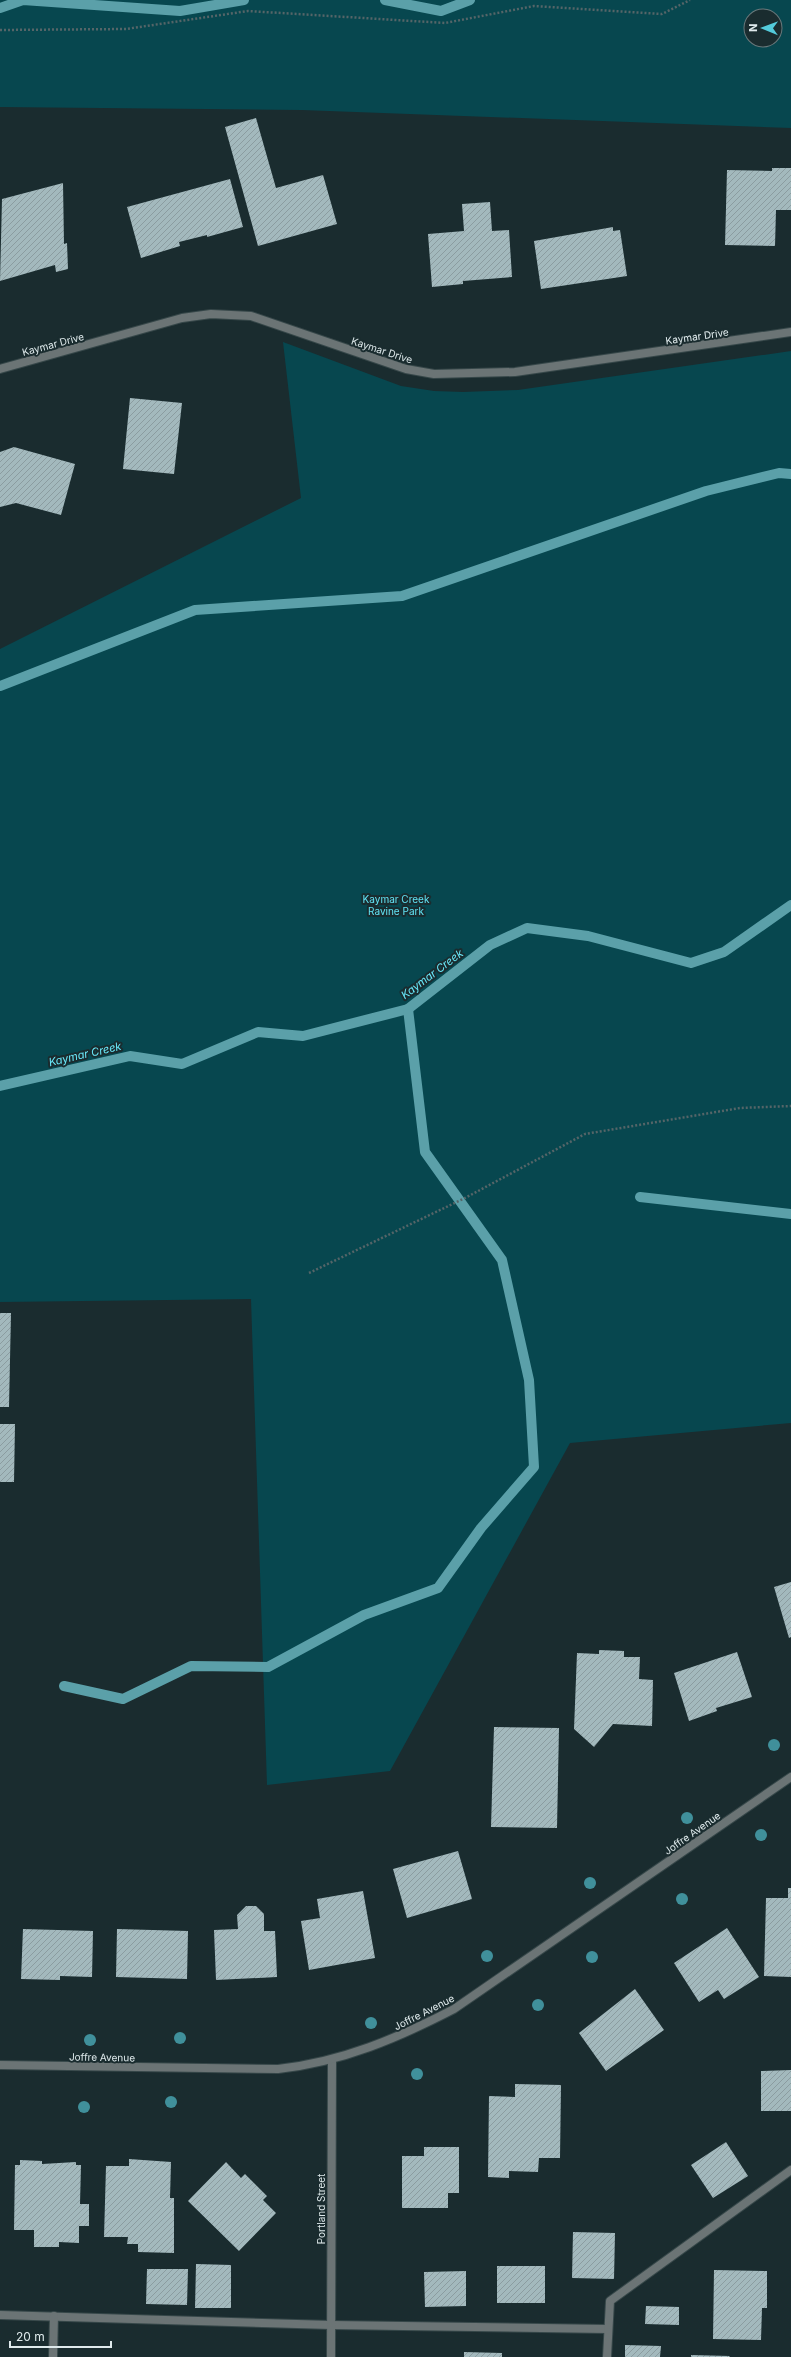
<svg xmlns="http://www.w3.org/2000/svg" width="791" height="2357" viewBox="0 0 791 2357" font-family="Inter,sans-serif">
  <style>
    .park { fill: #07474f; fill-rule: evenodd }
    .lines { fill: none; stroke-linecap: round; stroke-linejoin: round }
    .stream { stroke: #5ba0a9; stroke-width: 10 }
    .building { fill: url(#building-hatch) }
    .service-casing { stroke: #364749; stroke-width: 10 }
    .minor-casing { stroke: #364749; stroke-width: 10 }
    .tertiary-casing { stroke: #364749; stroke-width: 10 }
    .path { stroke: #556568; stroke-width: 2.5; stroke-dasharray: 2 2; stroke-linecap: butt }
    .service { stroke: #6b7475; stroke-width: 8 }
    .minor { stroke: #6b7475; stroke-width: 8 }
    .tertiary { stroke: #6b7475; stroke-width: 8 }
    .tree { fill: #40909b }
    .labels { text-anchor: middle; dominant-baseline: central; stroke-width: 4; stroke-linejoin: round; paint-order: stroke }
    .street-label { font-size: 10px; fill: #dfeaec; stroke: #1a2c2f }
    .park-label { font-size: 10px; fill: #60e2f3; stroke: #1a2c2f }
    .water-label { font-size: 11px; font-style: italic; fill: #69eafb; stroke: #1a2c2f }
  </style>
  <defs>
    <pattern id="building-hatch" width="6" height="6" patternUnits="userSpaceOnUse"><rect width="6" height="6" fill="#a3b9bd"/><path d="M-1 1l2-2M0 6l6-6M5 7l2-2" fill="none" stroke="#8b9ca0"/></pattern>
  </defs>
  <rect width="100%" height="100%" fill="#1a2c2f"/>
  <g class="park">
    <path d="M0,0H791V128L302,110L0,107ZM751,16H775V40H751Z"/>
    <polygon points="283,342 401,386 434,391 463,392 518,390 791,351 791,1423 570,1443 390,1771 267,1785 251,1299 0,1302 0,649 301,498"/>
  </g>
  <g class="lines">
    <g class="stream">
      <polyline points="385,0 441,11 470,0"/>
      <polyline points="0,8 23,0 180,11 244,0"/>
      <polyline points="0,686 195,610 402,596 706,491 779,473 791,474"/>
      <polyline points="0,1086 130,1056 182,1064 258,1032 303,1036 408,1009 490,945 527,928 588,936 691,963 724,952 791,905"/>
      <polyline points="640,1197 791,1214"/>
      <polyline points="64,1686 123,1699 191,1666 268,1667 364,1615 438,1588 481,1528 534,1467 529,1380 502,1260 425,1152 408,1009"/>
    </g>
  </g>
  <g class="building">
    <polygon points="256,118 276,188 323,175 337,224 258,246 225,127"/>
    <polygon points="772,168 791,168 791,210 776,210 775,246 725,245 727,170 772,171"/>
    <polygon points="230,179 243,227 207,237 207,235 179,242 180,246 141,258 127,207"/>
    <polygon points="63,183 64,244 67,243 68,269 56,272 55,265 0,281 2,199"/>
    <polygon points="490,202 492,231 509,230 512,277 463,281 463,284 432,287 428,234 464,231 462,204"/>
    <polygon points="613,227 613,231 620,230 627,276 541,289 534,241"/>
    <polygon points="130,398 182,403 174,474 123,469"/>
    <polygon points="14,447 75,464 61,515 16,503 0,507 0,452"/>
    <polygon points="0,1313 11,1313 9,1407 0,1407"/>
    <polygon points="0,1424 15,1424 14,1482 0,1482"/>
    <polygon points="791,1582 791,1637 789,1638 774,1587"/>
    <polygon points="599,1650 624,1651 624,1657 640,1657 639,1679 653,1680 652,1726 613,1724 594,1747 574,1729 577,1653 599,1654"/>
    <polygon points="737,1652 752,1697 716,1708 717,1711 689,1721 674,1673"/>
    <polygon points="494,1727 559,1728 557,1828 491,1827"/>
    <polygon points="458,1851 472,1899 407,1918 393,1869"/>
    <polygon points="788,1888 791,1888 791,1977 764,1976 766,1898 788,1898"/>
    <polygon points="363,1891 375,1958 309,1970 301,1921 320,1918 317,1899"/>
    <polygon points="246,1906 256,1906 264,1914 264,1931 275,1931 277,1977 216,1980 214,1930 238,1929 237,1915"/>
    <polygon points="727,1928 759,1977 724,1999 718,1990 699,2002 674,1963"/>
    <polygon points="23,1929 93,1931 92,1977 60,1976 60,1980 21,1979"/>
    <polygon points="117,1929 188,1931 187,1979 116,1977"/>
    <polygon points="635,1989 664,2030 606,2071 579,2033"/>
    <polygon points="791,2070 791,2111 761,2111 761,2071"/>
    <polygon points="515,2084 561,2085 560,2158 539,2158 538,2172 509,2171 509,2178 488,2177 489,2096 515,2097"/>
    <polygon points="726,2142 748,2176 713,2198 691,2165"/>
    <polygon points="424,2147 459,2147 459,2193 448,2193 448,2208 402,2208 402,2156 424,2156"/>
    <polygon points="129,2159 171,2162 170,2198 174,2198 174,2253 138,2252 138,2244 127,2244 128,2237 104,2237 106,2166 129,2166"/>
    <polygon points="20,2160 42,2161 42,2164 76,2162 76,2165 81,2165 80,2204 89,2204 89,2226 79,2226 79,2243 59,2242 59,2247 34,2247 34,2230 14,2230 15,2165 20,2165"/>
    <polygon points="226,2162 241,2178 245,2174 267,2196 263,2200 276,2213 239,2251 188,2201"/>
    <polygon points="573,2232 615,2233 614,2279 572,2278"/>
    <polygon points="196,2264 231,2265 231,2308 195,2308"/>
    <rect x="497" y="2266" width="48" height="37"/>
    <polygon points="147,2269 188,2269 187,2305 146,2304"/>
    <polygon points="714,2270 767,2271 767,2308 762,2308 761,2340 713,2339"/>
    <polygon points="466,2271 466,2306 425,2307 424,2272"/>
    <polygon points="646,2306 679,2307 679,2325 645,2324"/>
    <polygon points="625,2345 661,2346 660,2357 625,2357"/>
    <polygon points="464,2352 502,2353 502,2357 464,2357"/>
    <polygon points="691,2355 730,2356 729,2357 691,2357"/>
  </g>
  <g class="lines">
    <g class="service-casing">
      <g id="service">
        <polyline points="0,2315 331,2325 607,2329"/>
        <polyline points="53,2357 54,2316"/>
        <polyline points="607,2357 610,2301 791,2170"/>
      </g>
    </g>
    <g class="minor-casing">
      <g id="minor">
        <polyline points="0,369 182,318 211,314 251,316 406,369 434,374 515,372 791,332"/>
        <polyline points="331,2357 332,2061"/>
      </g>
    </g>
    <g class="tertiary-casing">
      <path id="tertiary" d="M0,2065L278,2069C342,2062 398,2038 454,2009L791,1777"/>
    </g>
    <g class="path">
      <polyline points="0,30 126,29 248,11 445,23 534,6 662,14 690,0"/>
      <polyline points="309,1273 465,1198 585,1134 740,1108 791,1106"/>
    </g>
    <use href="#service" class="service"/>
    <use href="#minor" class="minor"/>
    <use href="#tertiary" class="tertiary"/>
  </g>
  <g class="tree">
    <circle cx="774" cy="1745" r="6"/>
    <circle cx="687" cy="1818" r="6"/>
    <circle cx="761" cy="1835" r="6"/>
    <circle cx="590" cy="1883" r="6"/>
    <circle cx="682" cy="1899" r="6"/>
    <circle cx="487" cy="1956" r="6"/>
    <circle cx="592" cy="1957" r="6"/>
    <circle cx="538" cy="2005" r="6"/>
    <circle cx="371" cy="2023" r="6"/>
    <circle cx="180" cy="2038" r="6"/>
    <circle cx="90" cy="2040" r="6"/>
    <circle cx="417" cy="2074" r="6"/>
    <circle cx="171" cy="2102" r="6"/>
    <circle cx="84" cy="2107" r="6"/>
  </g>
  <g class="labels">
    <g class="street-label">
      <text transform="translate(697 336) rotate(-8)">Kaymar Drive</text>
      <text transform="translate(53 344) rotate(-15)">Kaymar Drive</text>
      <text transform="translate(382 350) rotate(18)">Kaymar Drive</text>
      <text transform="translate(692 1833) rotate(-35)">Joffre Avenue</text>
      <text transform="translate(424 2012) rotate(-27)">Joffre Avenue</text>
      <text transform="translate(102 2057) rotate(1)">Joffre Avenue</text>
      <text transform="translate(321 2209) rotate(-90)">Portland Street</text>
    </g>
    <g class="park-label">
      <text x="396" y="899">Kaymar Creek<tspan x="396" dy="12">Ravine Park</tspan></text>
    </g>
    <g class="water-label">
      <text transform="translate(432 974) rotate(-37)">Kaymar Creek</text>
      <text transform="translate(85 1054) rotate(-13)">Kaymar Creek</text>
    </g>
  </g>
  <g transform="translate(763 28) rotate(271)"><circle r="19" fill="#1a2c2f" stroke="#69787b"/>
  <path d="M0-3L7 15L0 10L-7 15Z" fill="#53cbdb"/>
  <text y="-6" font-size="11" font-weight="bold" text-anchor="middle" fill="#dfeaec">N</text>
  </g>
  <path d="M10 2341v6h101v-6" fill="none" stroke="#dfeaec" stroke-width="2"/>
  <text x="16" y="2341" font-size="12" fill="#dfeaec" stroke="#1a2c2f" stroke-width="3" paint-order="stroke">20 m</text>
</svg>
